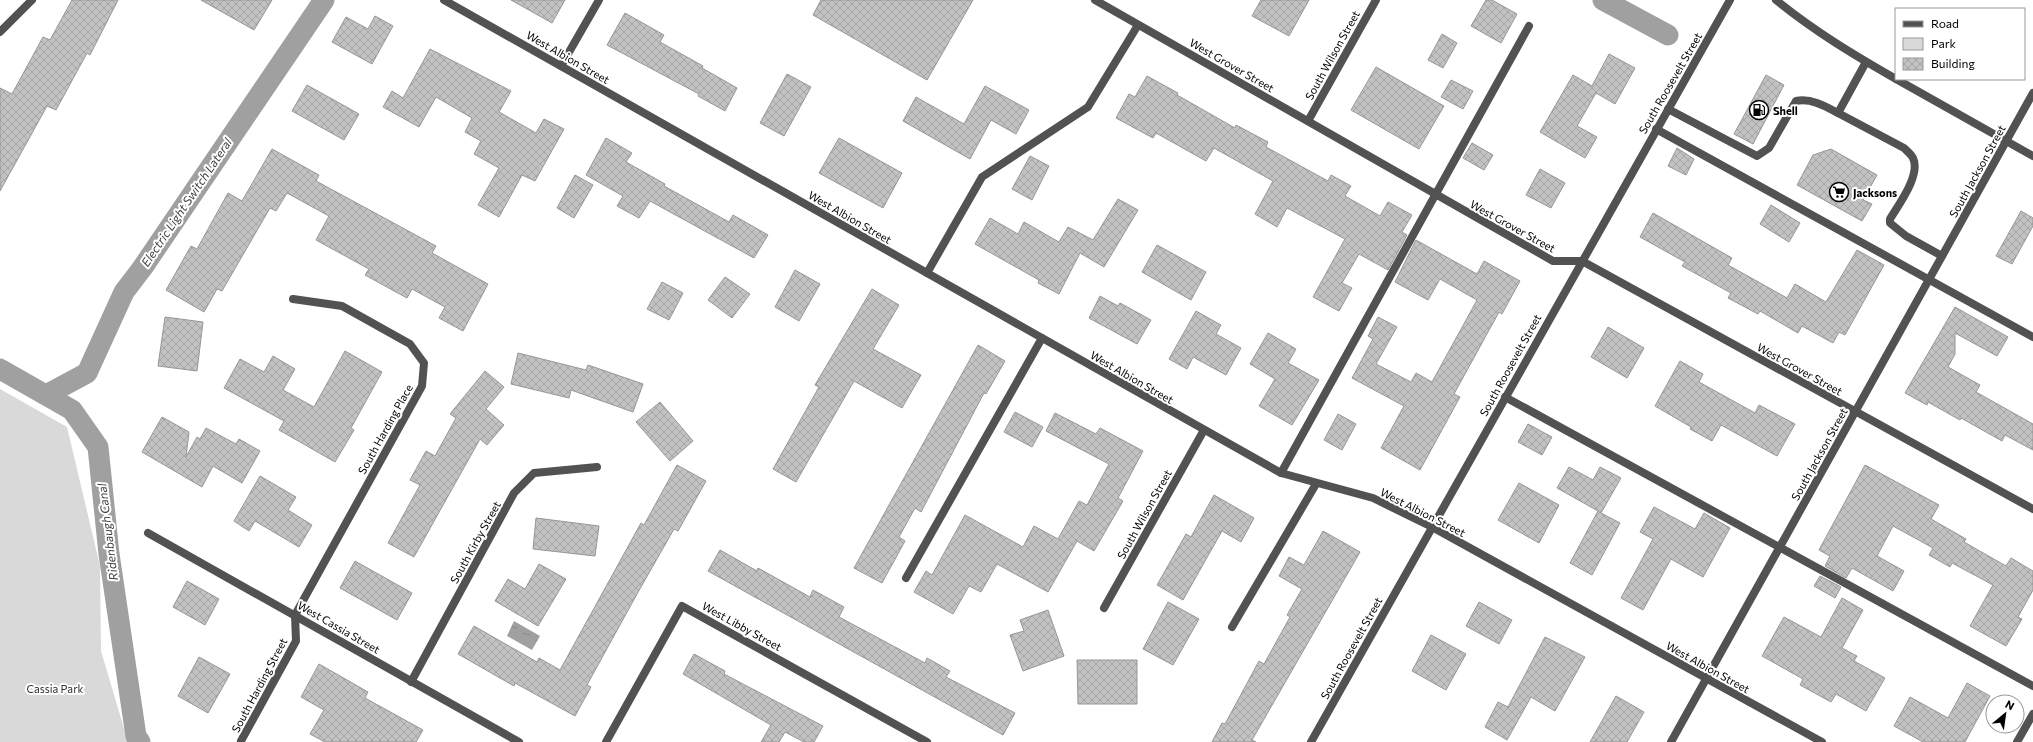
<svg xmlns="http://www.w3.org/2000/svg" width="2033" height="742" viewBox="0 0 2033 742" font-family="Commissioner,sans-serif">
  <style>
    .park { fill: #d9d9d9 }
    .water { fill: url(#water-ripples) }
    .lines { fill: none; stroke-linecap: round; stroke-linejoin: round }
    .canal { stroke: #a0a0a0; stroke-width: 21 }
    .building { fill: url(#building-cross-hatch); stroke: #969696 }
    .service { stroke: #525252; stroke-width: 8 }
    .minor { stroke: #525252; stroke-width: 8 }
    .tertiary { stroke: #525252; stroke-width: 8 }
    .labels { text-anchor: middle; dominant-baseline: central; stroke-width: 4; stroke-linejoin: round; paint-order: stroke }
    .street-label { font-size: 11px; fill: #000; stroke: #fff }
    .poi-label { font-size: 11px; font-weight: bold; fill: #000; stroke: #fff; text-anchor: start }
    .park-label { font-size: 11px; fill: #303030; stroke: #fff }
    .water-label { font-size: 12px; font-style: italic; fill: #414141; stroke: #fff }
  </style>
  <defs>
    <pattern id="water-ripples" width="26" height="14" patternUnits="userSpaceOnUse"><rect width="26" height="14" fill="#a0a0a0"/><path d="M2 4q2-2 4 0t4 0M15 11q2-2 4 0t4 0" fill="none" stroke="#888"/></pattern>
    <pattern id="building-cross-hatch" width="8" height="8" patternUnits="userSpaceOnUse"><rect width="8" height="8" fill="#c2c2c2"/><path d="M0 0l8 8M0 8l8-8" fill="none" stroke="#a5a5a5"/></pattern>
  </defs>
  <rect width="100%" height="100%" fill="#fff"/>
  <polygon class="park" points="0,389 67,427 100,566 101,651 128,742 0,742"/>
  <polygon class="water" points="514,621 540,636 532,650 507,636"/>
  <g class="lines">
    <g class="canal">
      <polyline points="1603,0 1668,35"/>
      <polyline points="0,369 72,410 98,447 109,554 136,736 140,742"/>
      <polyline points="46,395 87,373 124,292 143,267 324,0"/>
    </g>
  </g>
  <g class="building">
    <polygon points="72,0 118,0 90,55 87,53 56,110 47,106 0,191 0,88 12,94 43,37 50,40"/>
    <polygon points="201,0 272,0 254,30"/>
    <polygon points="511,0 565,0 552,23"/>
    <polygon points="821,0 973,0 927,80 813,15"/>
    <polygon points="1261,0 1309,0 1289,36 1252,16"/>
    <polygon points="1486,0 1492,0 1517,14 1501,43 1471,26"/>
    <polygon points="625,13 664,35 660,42 703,66 702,68 737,88 725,111 698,96 699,94 607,45"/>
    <polygon points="375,16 393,26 372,64 332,42 346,17 368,29"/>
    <polygon points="1442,34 1457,43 1443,68 1428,60"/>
    <polygon points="430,49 511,91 499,112 536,133 544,119 564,129 535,181 522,175 499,217 478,205 499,168 474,154 481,141 465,132 472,118 436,97 419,127 383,107 392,91 403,98"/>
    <polygon points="1609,54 1635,68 1615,104 1596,93 1577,126 1597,137 1585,158 1540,132 1573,75 1592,86"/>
    <polygon points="1376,67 1444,106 1419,149 1351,110"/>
    <polygon points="787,74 811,87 784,136 760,123"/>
    <polygon points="1766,75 1784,85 1753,144 1734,134"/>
    <polygon points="1147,76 1178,93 1177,95 1235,128 1236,125 1268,142 1266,147 1328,181 1331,175 1351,186 1345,196 1380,216 1388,202 1412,215 1402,232 1407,235 1388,270 1359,254 1342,283 1352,288 1339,311 1313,297 1345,239 1287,208 1277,227 1255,214 1273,181 1214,148 1206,161 1156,133 1153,138 1116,118 1129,94 1135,97"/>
    <polygon points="1451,80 1473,91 1463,109 1441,97"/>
    <polygon points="307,85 359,114 344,140 292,111"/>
    <polygon points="985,86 1029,110 1016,134 991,120 970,159 903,121 916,97 964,124"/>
    <polygon points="606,138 632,153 626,162 665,184 664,186 729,222 733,215 768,235 754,258 650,201 639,218 617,206 623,196 586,175"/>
    <polygon points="839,138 902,173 883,208 819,173"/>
    <polygon points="1472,143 1493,155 1484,170 1463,158"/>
    <polygon points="1677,148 1694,159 1686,175 1668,166"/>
    <polygon points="272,149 319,175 316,181 436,246 432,253 488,284 463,331 439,318 445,307 412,289 407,298 365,275 369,269 316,240 329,216 287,193 276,211 270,208 222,291 217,289 204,312 166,290 191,246 197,249 228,193 242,201"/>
    <polygon points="1831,149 1877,175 1863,200 1872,204 1862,221 1797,185 1813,155"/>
    <polygon points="1030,156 1049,166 1032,200 1012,189"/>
    <polygon points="1540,169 1565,183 1551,208 1526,195"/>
    <polygon points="575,175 593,185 574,218 557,208"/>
    <polygon points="1118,199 1138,210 1104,267 1080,253 1059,294 1038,283 1039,280 975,244 990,218 1018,234 1024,222 1059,242 1068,227 1093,240"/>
    <polygon points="1771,205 1800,223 1789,242 1760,224"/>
    <polygon points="2021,211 2033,218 2033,226 2012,264 1996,256"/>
    <polygon points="1653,213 1732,258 1728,265 1787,298 1795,284 1826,302 1857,250 1884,265 1845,335 1839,332 1833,343 1802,326 1798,333 1760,311 1758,314 1728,298 1731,293 1682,266 1685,262 1640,237"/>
    <polygon points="1416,240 1477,274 1484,261 1520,281 1502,314 1499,312 1454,394 1460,397 1420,470 1381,448 1404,406 1352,378 1373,339 1368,336 1378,317 1397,327 1376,364 1411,382 1416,373 1432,382 1477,300 1440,279 1428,300 1395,282"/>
    <polygon points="1157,245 1206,272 1191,300 1142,272"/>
    <polygon points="795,270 820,284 799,321 775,307"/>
    <polygon points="725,277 750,294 732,318 708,300"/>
    <polygon points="662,282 683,293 669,320 647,309"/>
    <polygon points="872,289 899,305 873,349 921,375 902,408 854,381 796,482 773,469 819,387 815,385"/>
    <polygon points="1100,296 1118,306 1120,303 1151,320 1137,344 1089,318"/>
    <polygon points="1955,307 2008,337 1997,356 1955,333 1955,354 1948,367 1980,385 1976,392 2033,424 2033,450 2005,435 2002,441 1961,418 1960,420 1928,402 1927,405 1905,393"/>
    <polygon points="1196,311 1221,325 1216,334 1241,348 1226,375 1193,357 1187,369 1169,359"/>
    <polygon points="165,317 203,322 197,371 158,366"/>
    <polygon points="1608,327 1644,348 1627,378 1591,357"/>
    <polygon points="1268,333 1296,349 1288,363 1319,380 1292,425 1259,406 1275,379 1250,364"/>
    <polygon points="978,345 1005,361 986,394 984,393 921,512 915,508 899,537 905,541 882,583 854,568"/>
    <polygon points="345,351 382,372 351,428 354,430 335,462 279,430 284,421 224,388 240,359 264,372 273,356 295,369 283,390 314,407"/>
    <polygon points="518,353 586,370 588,365 643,384 633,412 571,390 569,398 511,384"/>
    <polygon points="1680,361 1703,374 1699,382 1755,413 1759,405 1795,424 1777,456 1721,425 1712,441 1690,429 1691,427 1655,406"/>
    <polygon points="485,371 504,387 486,409 504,425 487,445 480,439 414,557 388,543 420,485 410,480 426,451 435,456 456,418 450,414"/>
    <polygon points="660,402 693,441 670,461 636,422"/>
    <polygon points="1015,412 1043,427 1032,447 1004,432"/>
    <polygon points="1055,413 1096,434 1100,428 1143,451 1118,498 1123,501 1094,551 1077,541 1048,592 997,564 981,592 969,586 953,614 914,592 926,571 932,575 965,515 1023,547 1034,526 1058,539 1079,501 1087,505 1109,464 1046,431"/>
    <polygon points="1338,414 1356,424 1342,450 1324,440"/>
    <polygon points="162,417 189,432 186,457 197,437 200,439 206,428 236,444 239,439 260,451 242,483 213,466 202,487 142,452"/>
    <polygon points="1528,424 1552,437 1542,455 1518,442"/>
    <polygon points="677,465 706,481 678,531 674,529 637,594 587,685 591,687 575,716 515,683 514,686 458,654 474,626 537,662 539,658 560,670 641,523 644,525"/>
    <polygon points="1865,465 1939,505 1931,519 1966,539 1964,542 2006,566 2011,558 2033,571 2033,590 2018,617 2022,619 2006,646 1970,626 1993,585 1952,563 1950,567 1929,555 1933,548 1893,526 1877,556 1904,571 1893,591 1852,568 1846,578 1825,566 1830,556 1819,550"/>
    <polygon points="1569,467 1593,480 1600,467 1621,478 1601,513 1620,523 1592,575 1570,563 1598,511 1557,488"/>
    <polygon points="260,476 296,497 288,510 312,525 299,547 255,521 249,531 234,521"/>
    <polygon points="1519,483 1559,505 1539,543 1498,520"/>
    <polygon points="1214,495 1254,518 1241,542 1222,531 1183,600 1157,585 1186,534 1191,537"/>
    <polygon points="1654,507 1695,529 1704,513 1730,528 1703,577 1671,559 1643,610 1621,598 1653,539 1640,532"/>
    <polygon points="536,518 599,526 595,556 533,549"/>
    <polygon points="1323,531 1360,552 1252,740 1256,742 1212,742 1222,723 1225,724 1259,661 1264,664 1290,617 1287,615 1302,589 1279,576 1289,557 1304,565"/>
    <polygon points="720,550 757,571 758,568 810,597 813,590 844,607 839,617 925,663 927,658 950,671 946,677 1015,713 1003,735 708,571"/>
    <polygon points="355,561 412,593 397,620 340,588"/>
    <polygon points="539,564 566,579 538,626 495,601 508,579 525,589"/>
    <polygon points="1820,576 1841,587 1835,598 1814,586"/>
    <polygon points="187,581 219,599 205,625 173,607"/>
    <polygon points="1842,598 1863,610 1842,648 1857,656 1854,661 1885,678 1866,711 1836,694 1831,702 1800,685 1803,679 1762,656 1784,617 1821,637"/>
    <polygon points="1168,602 1199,619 1173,665 1143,649"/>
    <polygon points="1479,602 1512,620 1499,644 1466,626"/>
    <polygon points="1048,610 1064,656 1023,671 1010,635 1024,631 1020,620"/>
    <polygon points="1431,635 1466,654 1446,690 1412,671"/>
    <polygon points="1545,637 1585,657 1555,711 1531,697 1507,740 1485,727 1498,702 1508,707"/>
    <polygon points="694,654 725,671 724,674 823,726 814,742 804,742 785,732 779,742 761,742 771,725 683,674"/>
    <polygon points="199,657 230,674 208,713 178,696"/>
    <polygon points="1077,660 1137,660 1137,704 1078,704"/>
    <polygon points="319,664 368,692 365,698 423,730 416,742 325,742 310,734 324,710 301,697"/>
    <polygon points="1967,683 1990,696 1965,742 1923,742 1894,726 1910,697 1948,718"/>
    <polygon points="1616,696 1644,712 1627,742 1590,742"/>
  </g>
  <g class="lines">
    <g class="service">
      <path d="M1668,109L1757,156L1769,148L1796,101C1811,98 1825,106 1838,113L1866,62"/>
      <path d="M1838,113L1904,148C1907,151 1911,154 1913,158C1921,175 1899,204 1890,219V223L1906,236L1942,256"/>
      <polyline points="1656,129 2033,337"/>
      <polyline points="927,273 982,177 1088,107 1138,25"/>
      <polyline points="1505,397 2033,686"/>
      <polyline points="1281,473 1529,26"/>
      <polyline points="906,578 1042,338"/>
      <polyline points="1232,627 1316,484"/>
    </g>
    <g class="minor">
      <polyline points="444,0 1281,473 1373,498 1432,527 1822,742"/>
      <polyline points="1095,0 1553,261 1582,261 2033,509"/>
      <polyline points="0,32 32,0"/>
      <polyline points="561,66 599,0"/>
      <polyline points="1308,121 1376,0"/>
      <polyline points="148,533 519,742"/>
      <polyline points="1104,608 1204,430"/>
      <polyline points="411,682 514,493 534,473 597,467"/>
      <polyline points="241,741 296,641 295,615 422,386 424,363 410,344 342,306 293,299"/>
      <polyline points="606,742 682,606 927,742"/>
      <polyline points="1671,742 2033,93"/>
      <polyline points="2017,742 2033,714"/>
    </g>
    <g class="tertiary">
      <path d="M1776,0C1814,31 1854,55 1896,79"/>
      <polyline points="1896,79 2033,156"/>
      <polyline points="1311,742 1730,0"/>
    </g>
  </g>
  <defs>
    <g id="fuel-ring" transform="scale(1)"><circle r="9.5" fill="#fff" stroke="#000" stroke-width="1.5"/><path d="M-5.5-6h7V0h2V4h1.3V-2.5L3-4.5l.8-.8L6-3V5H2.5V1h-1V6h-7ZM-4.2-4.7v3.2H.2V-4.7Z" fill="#000"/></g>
    <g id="supermarket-ring" transform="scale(1)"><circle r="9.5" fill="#fff" stroke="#000" stroke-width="1.5"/><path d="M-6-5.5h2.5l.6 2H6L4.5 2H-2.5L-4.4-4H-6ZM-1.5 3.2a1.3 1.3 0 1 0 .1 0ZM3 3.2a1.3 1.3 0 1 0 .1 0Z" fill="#000"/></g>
  </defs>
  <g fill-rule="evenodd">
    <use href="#fuel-ring" x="1759" y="110"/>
    <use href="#supermarket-ring" x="1839" y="192"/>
  </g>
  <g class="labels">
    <g class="street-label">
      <text transform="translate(1332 55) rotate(-61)">South Wilson Street</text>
      <text transform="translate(568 57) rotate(30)">West Albion Street</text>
      <text transform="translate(1232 65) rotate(30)">West Grover Street</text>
      <text transform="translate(1670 83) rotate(-60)">South Roosevelt Street</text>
      <text transform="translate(1977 171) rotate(-61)">South Jackson Street</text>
      <text transform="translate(850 217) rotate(30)">West Albion Street</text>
      <text transform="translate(1513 226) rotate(29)">West Grover Street</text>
      <text transform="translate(1510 365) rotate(-61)">South Roosevelt Street</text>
      <text transform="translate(1800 369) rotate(29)">West Grover Street</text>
      <text transform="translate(1132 377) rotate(30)">West Albion Street</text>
      <text transform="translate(385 429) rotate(-61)">South Harding Place</text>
      <text transform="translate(1819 454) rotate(-61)">South Jackson Street</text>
      <text transform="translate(1423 512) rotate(27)">West Albion Street</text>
      <text transform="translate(1144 514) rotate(-61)">South Wilson Street</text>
      <text transform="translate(475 542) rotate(-61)">South Kirby Street</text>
      <text transform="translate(742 626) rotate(29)">West Libby Street</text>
      <text transform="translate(339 627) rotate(30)">West Cassia Street</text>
      <text transform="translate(1351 648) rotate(-61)">South Roosevelt Street</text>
      <text transform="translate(1708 667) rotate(29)">West Albion Street</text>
      <text transform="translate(259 685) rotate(-62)">South Harding Street</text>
    </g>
    <g class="poi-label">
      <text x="1773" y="110">Shell</text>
      <text x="1853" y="192">Jacksons</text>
    </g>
    <g class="park-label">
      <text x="55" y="688">Cassia Park</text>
    </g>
    <g class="water-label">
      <text transform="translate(186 202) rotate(-56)">Electric Light Switch Lateral</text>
      <text transform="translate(107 532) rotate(-97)">Ridenbaugh Canal</text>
    </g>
  </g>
  <rect x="1895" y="8" width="130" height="72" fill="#ffffff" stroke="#999999"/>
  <rect x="1903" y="21" width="20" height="6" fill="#525252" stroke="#999999"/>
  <text x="1931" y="28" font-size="12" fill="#000000">Road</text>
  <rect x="1903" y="38" width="20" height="12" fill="#d9d9d9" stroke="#999999"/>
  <text x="1931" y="48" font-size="12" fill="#000000">Park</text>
  <rect x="1903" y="58" width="20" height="12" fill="url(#building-cross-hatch)" stroke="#999999"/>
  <text x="1931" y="68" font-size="12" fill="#000000">Building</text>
  <g transform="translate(2005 714) rotate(29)"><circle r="19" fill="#ffffff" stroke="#999999"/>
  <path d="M0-3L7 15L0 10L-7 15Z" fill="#000000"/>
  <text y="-6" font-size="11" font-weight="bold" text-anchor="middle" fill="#000000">N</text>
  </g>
</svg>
